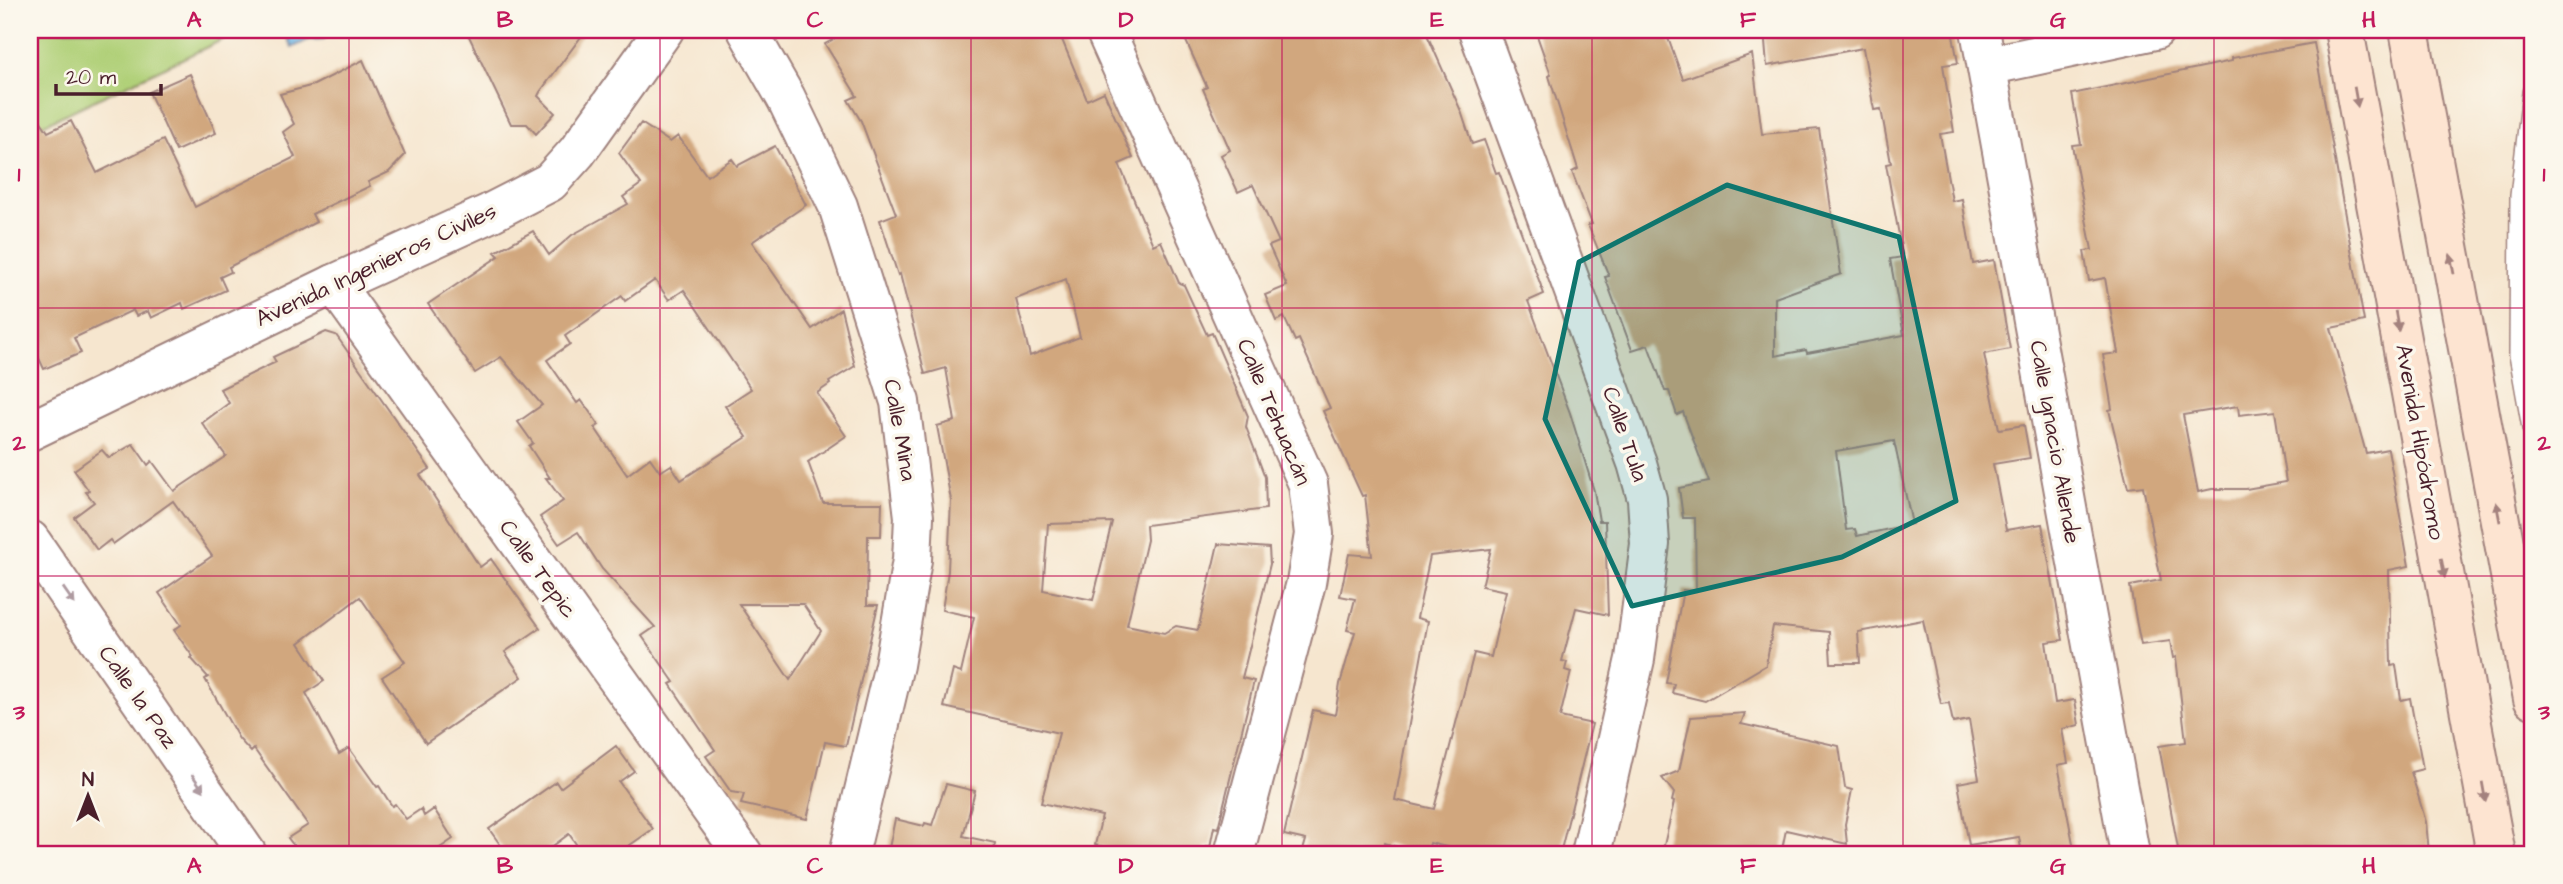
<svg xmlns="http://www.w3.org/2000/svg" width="2563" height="884" viewBox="0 0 2563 884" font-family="'Architects Daughter',sans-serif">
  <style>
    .green { fill: #b0d078; stroke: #7d7852; stroke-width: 2 }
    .water { fill: #6fb6e6; stroke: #5c6a88; stroke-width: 2 }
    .building { fill: #d1a77e; fill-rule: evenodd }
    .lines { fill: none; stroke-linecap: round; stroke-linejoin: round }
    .service-casing { stroke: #a0827d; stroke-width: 24 }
    .minor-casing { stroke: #a0827d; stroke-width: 42 }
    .secondary-casing { stroke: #a0827d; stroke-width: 42 }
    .service { stroke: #fff; stroke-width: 21 }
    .minor { stroke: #fff; stroke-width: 38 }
    .secondary { stroke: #fde4d1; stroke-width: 38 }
    .oneway { fill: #a4827e }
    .oneway2 { fill: #ae9aa0 }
    .marked { fill: #0f766e; fill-opacity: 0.2; stroke: #0f766e; stroke-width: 5; stroke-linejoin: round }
    .grid { fill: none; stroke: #c2185b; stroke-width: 2; stroke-opacity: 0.55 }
    .labels { text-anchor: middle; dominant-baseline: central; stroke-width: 7; stroke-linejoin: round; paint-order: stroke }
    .street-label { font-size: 23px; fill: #4a1f2b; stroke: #fbf7ec }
    .neatline { fill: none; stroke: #c2185b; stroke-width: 2.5 }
    .grid-label { font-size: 23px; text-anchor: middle; font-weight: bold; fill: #c2185b }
  </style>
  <rect width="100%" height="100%" fill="#fbf7ec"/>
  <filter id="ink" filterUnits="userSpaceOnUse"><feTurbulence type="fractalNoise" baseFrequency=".0143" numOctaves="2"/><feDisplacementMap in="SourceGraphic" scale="14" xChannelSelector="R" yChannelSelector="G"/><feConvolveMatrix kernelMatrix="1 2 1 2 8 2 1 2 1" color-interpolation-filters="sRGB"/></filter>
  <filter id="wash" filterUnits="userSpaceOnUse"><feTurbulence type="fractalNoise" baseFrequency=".00686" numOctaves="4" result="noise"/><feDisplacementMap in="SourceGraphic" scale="28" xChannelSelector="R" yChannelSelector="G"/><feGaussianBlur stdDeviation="1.57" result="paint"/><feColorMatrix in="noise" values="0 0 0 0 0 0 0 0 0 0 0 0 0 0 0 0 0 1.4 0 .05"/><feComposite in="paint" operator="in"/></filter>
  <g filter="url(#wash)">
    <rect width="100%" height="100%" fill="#f6e6cf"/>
    <polygon class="green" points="30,30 243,30 30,131"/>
    <polygon class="water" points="292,30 342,30 340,33 330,32 324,39 308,40 292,48 285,33"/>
    <g id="blocks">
      <g class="building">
        <polygon points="466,30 586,30 540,92 538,96 555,113 536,134 527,124 511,124"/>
        <path d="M850,30H1058L1087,100L1104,92L1133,158L1119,164L1153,245L1161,241L1179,283L1184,285L1207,335L1212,333L1248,416L1246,427L1265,477L1266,509L1146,525L1147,540L1127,625L1164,633L1176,626L1198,630L1218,544L1269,548L1270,564L1242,678L1254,681L1218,828L1214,827L1210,847L1206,846L1204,854H1110L1112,849L1095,845L1102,816L1041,803L1059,733L944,707L953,670L961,673L974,617L942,610L948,571L951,500L937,426L955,421L946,368L925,374L900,274L898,275L880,220L896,214L861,121L848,100L857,96L825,44ZM1066,279L1080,337L1030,356L1016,299ZM1112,522L1093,600L1043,590L1048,524Z"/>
        <path d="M1181,30H1425L1461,111L1472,144L1484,140L1496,173L1499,172L1544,294L1528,301L1570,413L1594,491L1599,521H1605L1608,615L1576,608L1562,661L1567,662L1565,670L1571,672L1560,717L1592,724L1560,854H1476L1430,843L1427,854H1419L1385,843L1382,854H1302L1306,840L1284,835L1313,710L1335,715L1340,684L1355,632L1347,630L1355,599L1340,596L1349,554L1372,556L1365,495L1362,496L1323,411L1330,408L1299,339L1295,341L1284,317L1276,321L1265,295L1287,286L1269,246L1279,242L1253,185L1238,192L1221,155L1230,150L1203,89L1207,87ZM1491,549L1482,586L1506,591L1491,657L1474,653L1434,809L1395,800L1428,621L1417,618L1430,556Z"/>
        <path d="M1535,30H1665L1683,79L1752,54L1762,134L1819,129L1841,274L1775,298V356L1806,350L1807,353L1904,335L1890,259L1903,257L1886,164L1891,163L1881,109L1874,110L1863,48L1767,66L1764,30H1952L1958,63L1943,65L1954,132L1940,134L1952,201L1962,199L1973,264L1994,260L2010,349L1984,354L1999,429L2024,425L2030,458L1993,464L2006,530L2042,524L2063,640L2046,642L2055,703L2075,700L2079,725L2062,729L2068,763L2058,765L2075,854H2022L2019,837L1969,845L1958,783L1979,779L1969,720L1953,723L1949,703L1941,704L1923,620L1858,632L1860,663H1831L1829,632L1773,626L1766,665L1705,701L1672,693L1674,684L1666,683L1683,590L1696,591L1695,518H1683L1679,488L1709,482L1683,412L1677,415L1669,391H1665L1648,345L1632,350L1605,277L1609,276L1588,225L1592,224L1572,172L1578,169L1549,76L1551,75ZM1894,441L1912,524L1857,536L1855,529L1846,530L1836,451Z"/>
        <path d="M2314,43L2364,321L2331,328L2366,453L2388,449L2409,566L2389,570L2391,666L2396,665L2401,700L2410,698L2423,769L2411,772L2426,822L2429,852L2412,854H2179L2159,746L2186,742L2176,657L2173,658L2170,641L2141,645L2137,625L2130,586L2161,580L2143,486L2128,488L2109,410L2112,409L2103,355L2118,353L2105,278L2089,281L2084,251L2092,250L2072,145L2081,144L2072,94L2232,61V58ZM2238,406L2239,415L2275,411L2286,482L2246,489H2212L2198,492L2183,415Z"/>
        <polygon points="363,60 405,155 389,172 368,182 370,186 312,214 316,222 229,267 231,272 220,277 226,290 184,309 182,303 151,318 148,311 136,316 133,310 74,338 81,353 44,369 30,339 30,105 48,132 71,121 97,173 163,140 195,207 295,157 283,132 294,124 280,94 314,85"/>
        <polygon points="190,74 216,133 176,151 149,92"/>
        <path d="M641,123L670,142L678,136L707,176L732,159L737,166L775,146L806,205L752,242L812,329L841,309L855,366L829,382L830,384L817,393L846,436L808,462L823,503H882L881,536H868L867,605H878L846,746L825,742L807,819L741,804L744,794L731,792L706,756L715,750L670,684L674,682L642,636L655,627L602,569L578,532L559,544L540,517L563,501L546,478H550L529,446L533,443L518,422L542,405L501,357L475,373L428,304L499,256L495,252L533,231L549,255L572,235L628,204L623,197L641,184L619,153ZM655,280L669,300L684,290L751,389L725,406L747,437L681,480L671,465L660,472L650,458L627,475L595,428L599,425L581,400L577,403L547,360L570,344L565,336L622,296L625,301ZM739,604H803L821,631L790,680Z"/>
        <polygon points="326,332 336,335 430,469 420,475 480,567 491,559 540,628 505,652 522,677 426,743 382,677 405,662 360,597 299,643 324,681 306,693 339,754 349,748 377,787 379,786 392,806 395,804 406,819 421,809 424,816 434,809 453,839 431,854 300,854 288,838 308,825 254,749 251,752 239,739 205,679 208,677 191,658 193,657 174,630 181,625 159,593 212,556 173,501 113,544 110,540 97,550 74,517 94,502 86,492 89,491 74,470 102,450 109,458 133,444 148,465 152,461 174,491 226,456 202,423 229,403 220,389 276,362 273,357"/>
        <polygon points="1745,713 1741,724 1839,746 1845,788 1852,790 1845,824 1847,844 1786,830 1781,854 1662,854 1674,802 1672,801 1674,793 1662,778 1679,771 1691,717"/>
        <polygon points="616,746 634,771 619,782 653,829 617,854 583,854 569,834 542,854 507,854 489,829 556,782 560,788"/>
        <polygon points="946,784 975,791 963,836 995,843 994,854 917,854 889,848 895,819 924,826 925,823 932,825"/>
      </g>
    </g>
  </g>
  <g filter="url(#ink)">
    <use href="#blocks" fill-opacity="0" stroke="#a0827d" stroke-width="2"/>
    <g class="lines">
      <g class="service-casing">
        <polyline id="service" points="2533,93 2521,196 2520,355 2533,428"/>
      </g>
      <g class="minor-casing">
        <g id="minor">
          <polyline points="747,30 786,98 838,206 900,402 914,517 912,560 894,665 849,854"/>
          <polyline points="1105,30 1308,484 1314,534 1306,583 1234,854"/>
          <polyline points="1478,30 1637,463 1647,499 1650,544 1635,659 1591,854"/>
          <polyline points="1980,30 2130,854"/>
          <polyline points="1987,66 2155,30"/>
          <polyline points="334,284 743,854"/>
          <polyline points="30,431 334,284 490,213 550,182 577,152 664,30"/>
          <polyline points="30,540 247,854"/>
        </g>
      </g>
      <g class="secondary-casing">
        <g id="secondary">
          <polyline points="2344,30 2496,854"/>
          <polyline points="2409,30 2533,699"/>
        </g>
      </g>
      <use href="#service" class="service"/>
      <use href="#minor" class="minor"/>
      <use href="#secondary" class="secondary"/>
    </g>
    <defs><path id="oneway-solid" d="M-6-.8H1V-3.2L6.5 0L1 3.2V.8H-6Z" transform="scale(1.75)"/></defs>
    <g class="oneway">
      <use href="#oneway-solid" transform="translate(2356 97) rotate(80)"/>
      <use href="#oneway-solid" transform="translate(2452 264) rotate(-101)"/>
      <use href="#oneway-solid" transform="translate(2397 321) rotate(80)"/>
      <use href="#oneway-solid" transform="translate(2498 512) rotate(-101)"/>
      <use href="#oneway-solid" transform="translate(2443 568) rotate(80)"/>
      <use href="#oneway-solid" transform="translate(2484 792) rotate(80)"/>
    </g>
    <g class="oneway2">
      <use href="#oneway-solid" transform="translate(69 596) rotate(55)"/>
      <use href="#oneway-solid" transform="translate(198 783) rotate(55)"/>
    </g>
  </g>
  <path class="marked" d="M1727,185L1899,237L1956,501L1842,557L1632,606L1545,419L1579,262Z"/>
  <path class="grid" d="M349,30V854M660,30V854M971,30V854M1282,30V854M1592,30V854M1903,30V854M2214,30V854M30,308H2533M30,576H2533"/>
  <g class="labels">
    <g class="street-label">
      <text transform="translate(376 265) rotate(-25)">Avenida Ingenieros Civiles</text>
      <text transform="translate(1274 412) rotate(67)">Calle Tehuacán</text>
      <text transform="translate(900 430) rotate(80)">Calle Mina</text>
      <text transform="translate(1625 434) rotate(71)">Calle Tula</text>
      <text transform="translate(2055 442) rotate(80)">Calle Ignacio Allende</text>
      <text transform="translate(2420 442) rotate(80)">Avenida Hipódromo</text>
      <text transform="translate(538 569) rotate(54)">Calle Tepic</text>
      <text transform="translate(138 697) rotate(55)">Calle la Paz</text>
    </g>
  </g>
  <rect width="2563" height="884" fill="none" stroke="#fbf7ec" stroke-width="77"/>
  <g transform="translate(88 796)" stroke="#fbf7ec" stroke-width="5" paint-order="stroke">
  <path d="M0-5L12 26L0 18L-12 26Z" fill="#4a1f2b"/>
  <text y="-10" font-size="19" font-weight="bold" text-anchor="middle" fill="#4a1f2b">N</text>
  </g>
  <path d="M56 84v10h105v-10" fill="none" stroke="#4a1f2b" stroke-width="3.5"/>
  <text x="66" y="84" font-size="21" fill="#4a1f2b" stroke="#fbf7ec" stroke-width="5" paint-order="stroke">20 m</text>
  <rect x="38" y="38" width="2486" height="808" class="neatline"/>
  <g class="grid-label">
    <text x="194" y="27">A</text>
    <text x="505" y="27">B</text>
    <text x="815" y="27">C</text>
    <text x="1126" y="27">D</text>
    <text x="1437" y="27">E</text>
    <text x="1748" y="27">F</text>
    <text x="2058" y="27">G</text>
    <text x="2369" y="27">H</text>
    <text x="19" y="181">1</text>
    <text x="2544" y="181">1</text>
    <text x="19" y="450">2</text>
    <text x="2544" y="450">2</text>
    <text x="19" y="719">3</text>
    <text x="2544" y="719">3</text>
    <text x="194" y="873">A</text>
    <text x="505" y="873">B</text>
    <text x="815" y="873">C</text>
    <text x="1126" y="873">D</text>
    <text x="1437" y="873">E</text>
    <text x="1748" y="873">F</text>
    <text x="2058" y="873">G</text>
    <text x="2369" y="873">H</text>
  </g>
</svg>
